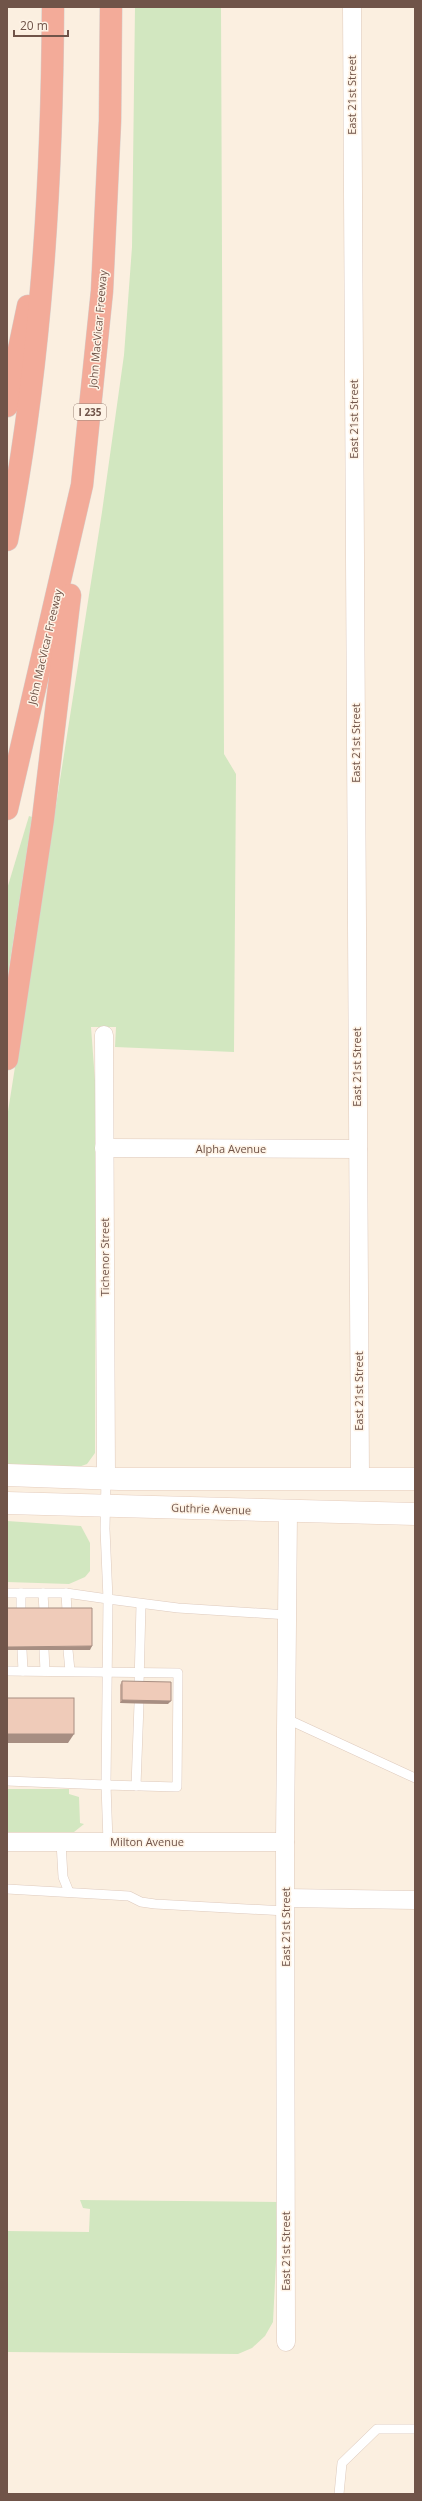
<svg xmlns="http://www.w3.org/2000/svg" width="422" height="2501" font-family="'Open Sans',sans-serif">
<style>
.green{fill:#d2e7c0}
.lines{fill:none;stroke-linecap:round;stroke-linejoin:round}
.lane-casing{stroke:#decabd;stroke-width:10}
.street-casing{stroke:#decabd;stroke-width:19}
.secondary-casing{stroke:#e5cdbd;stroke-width:23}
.highway-casing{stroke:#d7cfcc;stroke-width:23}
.lane{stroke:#fff;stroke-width:9}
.street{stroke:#fff;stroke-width:18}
.secondary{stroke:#fff;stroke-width:22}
.highway{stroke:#f3ab99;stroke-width:22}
.wall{fill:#ceaf9f}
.shaded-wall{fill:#a78e82}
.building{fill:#efcbb9;stroke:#a78e82}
.labels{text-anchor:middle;stroke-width:3;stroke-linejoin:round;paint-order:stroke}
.shield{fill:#fef3e6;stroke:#9b8478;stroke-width:1}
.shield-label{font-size:10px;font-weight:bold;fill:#705449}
.street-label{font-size:11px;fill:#705449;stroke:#fef3e6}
</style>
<rect width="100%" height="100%" fill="#fbefe0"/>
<g class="green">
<polygon points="135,7 221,7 224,754 236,774 234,1052 115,1047 116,1027 91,1027 96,1094 95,1453 87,1464 73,1469 7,1466 7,1118 102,512 124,355 132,247"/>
<polygon points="29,816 32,817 7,982 7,889"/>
<polygon points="7,1521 81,1526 90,1543 90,1571 85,1577 69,1584 7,1582"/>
<polygon points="7,1789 69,1789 69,1794 79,1797 80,1823 84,1824 74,1832 7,1832"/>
<polygon points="80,2200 279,2202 273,2322 265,2336 252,2348 238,2354 7,2352 7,2231 89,2232 90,2209 83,2208"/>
</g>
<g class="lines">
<defs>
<g id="lane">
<polyline points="106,1478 105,1529 108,1599 178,1608 288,1615"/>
<polyline points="7,1593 66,1593 108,1599 106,1785 7,1781"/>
<polyline points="21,1593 21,1611"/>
<polyline points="43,1593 44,1611"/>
<polyline points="66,1593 67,1611"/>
<polyline points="22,1650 23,1671"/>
<polyline points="44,1650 45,1671"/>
<polyline points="68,1650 70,1671"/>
<polyline points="7,1671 178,1673 177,1787 106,1785 108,1842"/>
<polyline points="139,1685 141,1604"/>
<polyline points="287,1719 415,1778"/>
<polyline points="136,1786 139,1704"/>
<polyline points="61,1842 63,1877 69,1892"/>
<polyline points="7,1889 129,1896 141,1902 155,1904 286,1911"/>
<polyline points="339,2494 342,2463 377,2429 415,2429"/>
</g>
<g id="street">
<polyline points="352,7 360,1478"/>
<polyline points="104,1035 106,1478"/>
<polyline points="104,1148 358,1149"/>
<polyline points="8,1842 285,1842"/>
<polyline points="286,1898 415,1900"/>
<polyline points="286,2342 285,1842 288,1512"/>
</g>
<g id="secondary">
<polyline points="7,1475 119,1479 415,1479"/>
<polyline points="7,1503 415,1514"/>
</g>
<g id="highway">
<polyline points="7,406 28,306"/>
<path d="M7,540C41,364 52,186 53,7"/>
<polyline points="7,809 82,485 102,291 110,121 111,7"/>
<polyline points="7,1059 43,819 70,595"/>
</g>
</defs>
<use href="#lane" class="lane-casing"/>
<use href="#street" class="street-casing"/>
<use href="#secondary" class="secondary-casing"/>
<use href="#highway" class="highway-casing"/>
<use href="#lane" class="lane"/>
<use href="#street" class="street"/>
<use href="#secondary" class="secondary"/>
<use href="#highway" class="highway"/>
</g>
<polygon class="wall" points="122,1681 168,1704 120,1703 120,1685"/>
<g class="shaded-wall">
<polygon points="92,1646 90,1650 7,1650 7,1647"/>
<polygon points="122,1700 171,1701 168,1704 120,1703"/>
<polygon points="7,1734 74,1734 68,1743 7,1743"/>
</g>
<g class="building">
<polygon points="7,1608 92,1608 92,1646 7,1647"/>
<polygon points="122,1681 171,1682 171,1701 122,1700"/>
<rect x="7" y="1698" width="67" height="36"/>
</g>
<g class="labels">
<rect class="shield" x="74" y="404" width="32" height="16" rx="3"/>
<g class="shield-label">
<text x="90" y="416">I 235</text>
</g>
<g class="street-label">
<text transform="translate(352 95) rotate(-90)" y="4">East 21st Street</text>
<text transform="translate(98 329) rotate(-85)" y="4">John MacVicar Freeway</text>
<text transform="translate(354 419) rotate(-90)" y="4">East 21st Street</text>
<text transform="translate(45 647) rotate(-77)" y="4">John MacVicar Freeway</text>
<text transform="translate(356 743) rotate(-90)" y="4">East 21st Street</text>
<text transform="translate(357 1067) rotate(-90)" y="4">East 21st Street</text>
<text x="231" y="1153">Alpha Avenue</text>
<text transform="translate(105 1257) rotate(-90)" y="4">Tichenor Street</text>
<text transform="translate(359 1391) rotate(-90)" y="4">East 21st Street</text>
<text transform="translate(211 1509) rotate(2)" y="4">Guthrie Avenue</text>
<text x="147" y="1846">Milton Avenue</text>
<text transform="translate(286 1927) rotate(-90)" y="4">East 21st Street</text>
<text transform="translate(286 2251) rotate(-90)" y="4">East 21st Street</text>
</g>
</g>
<rect width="422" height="2501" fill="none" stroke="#705449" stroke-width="16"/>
<path d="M14 30v6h54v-6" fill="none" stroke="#705449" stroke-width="2"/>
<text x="20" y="30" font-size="12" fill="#705449" stroke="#fef3e6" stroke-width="3" paint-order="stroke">20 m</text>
</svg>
